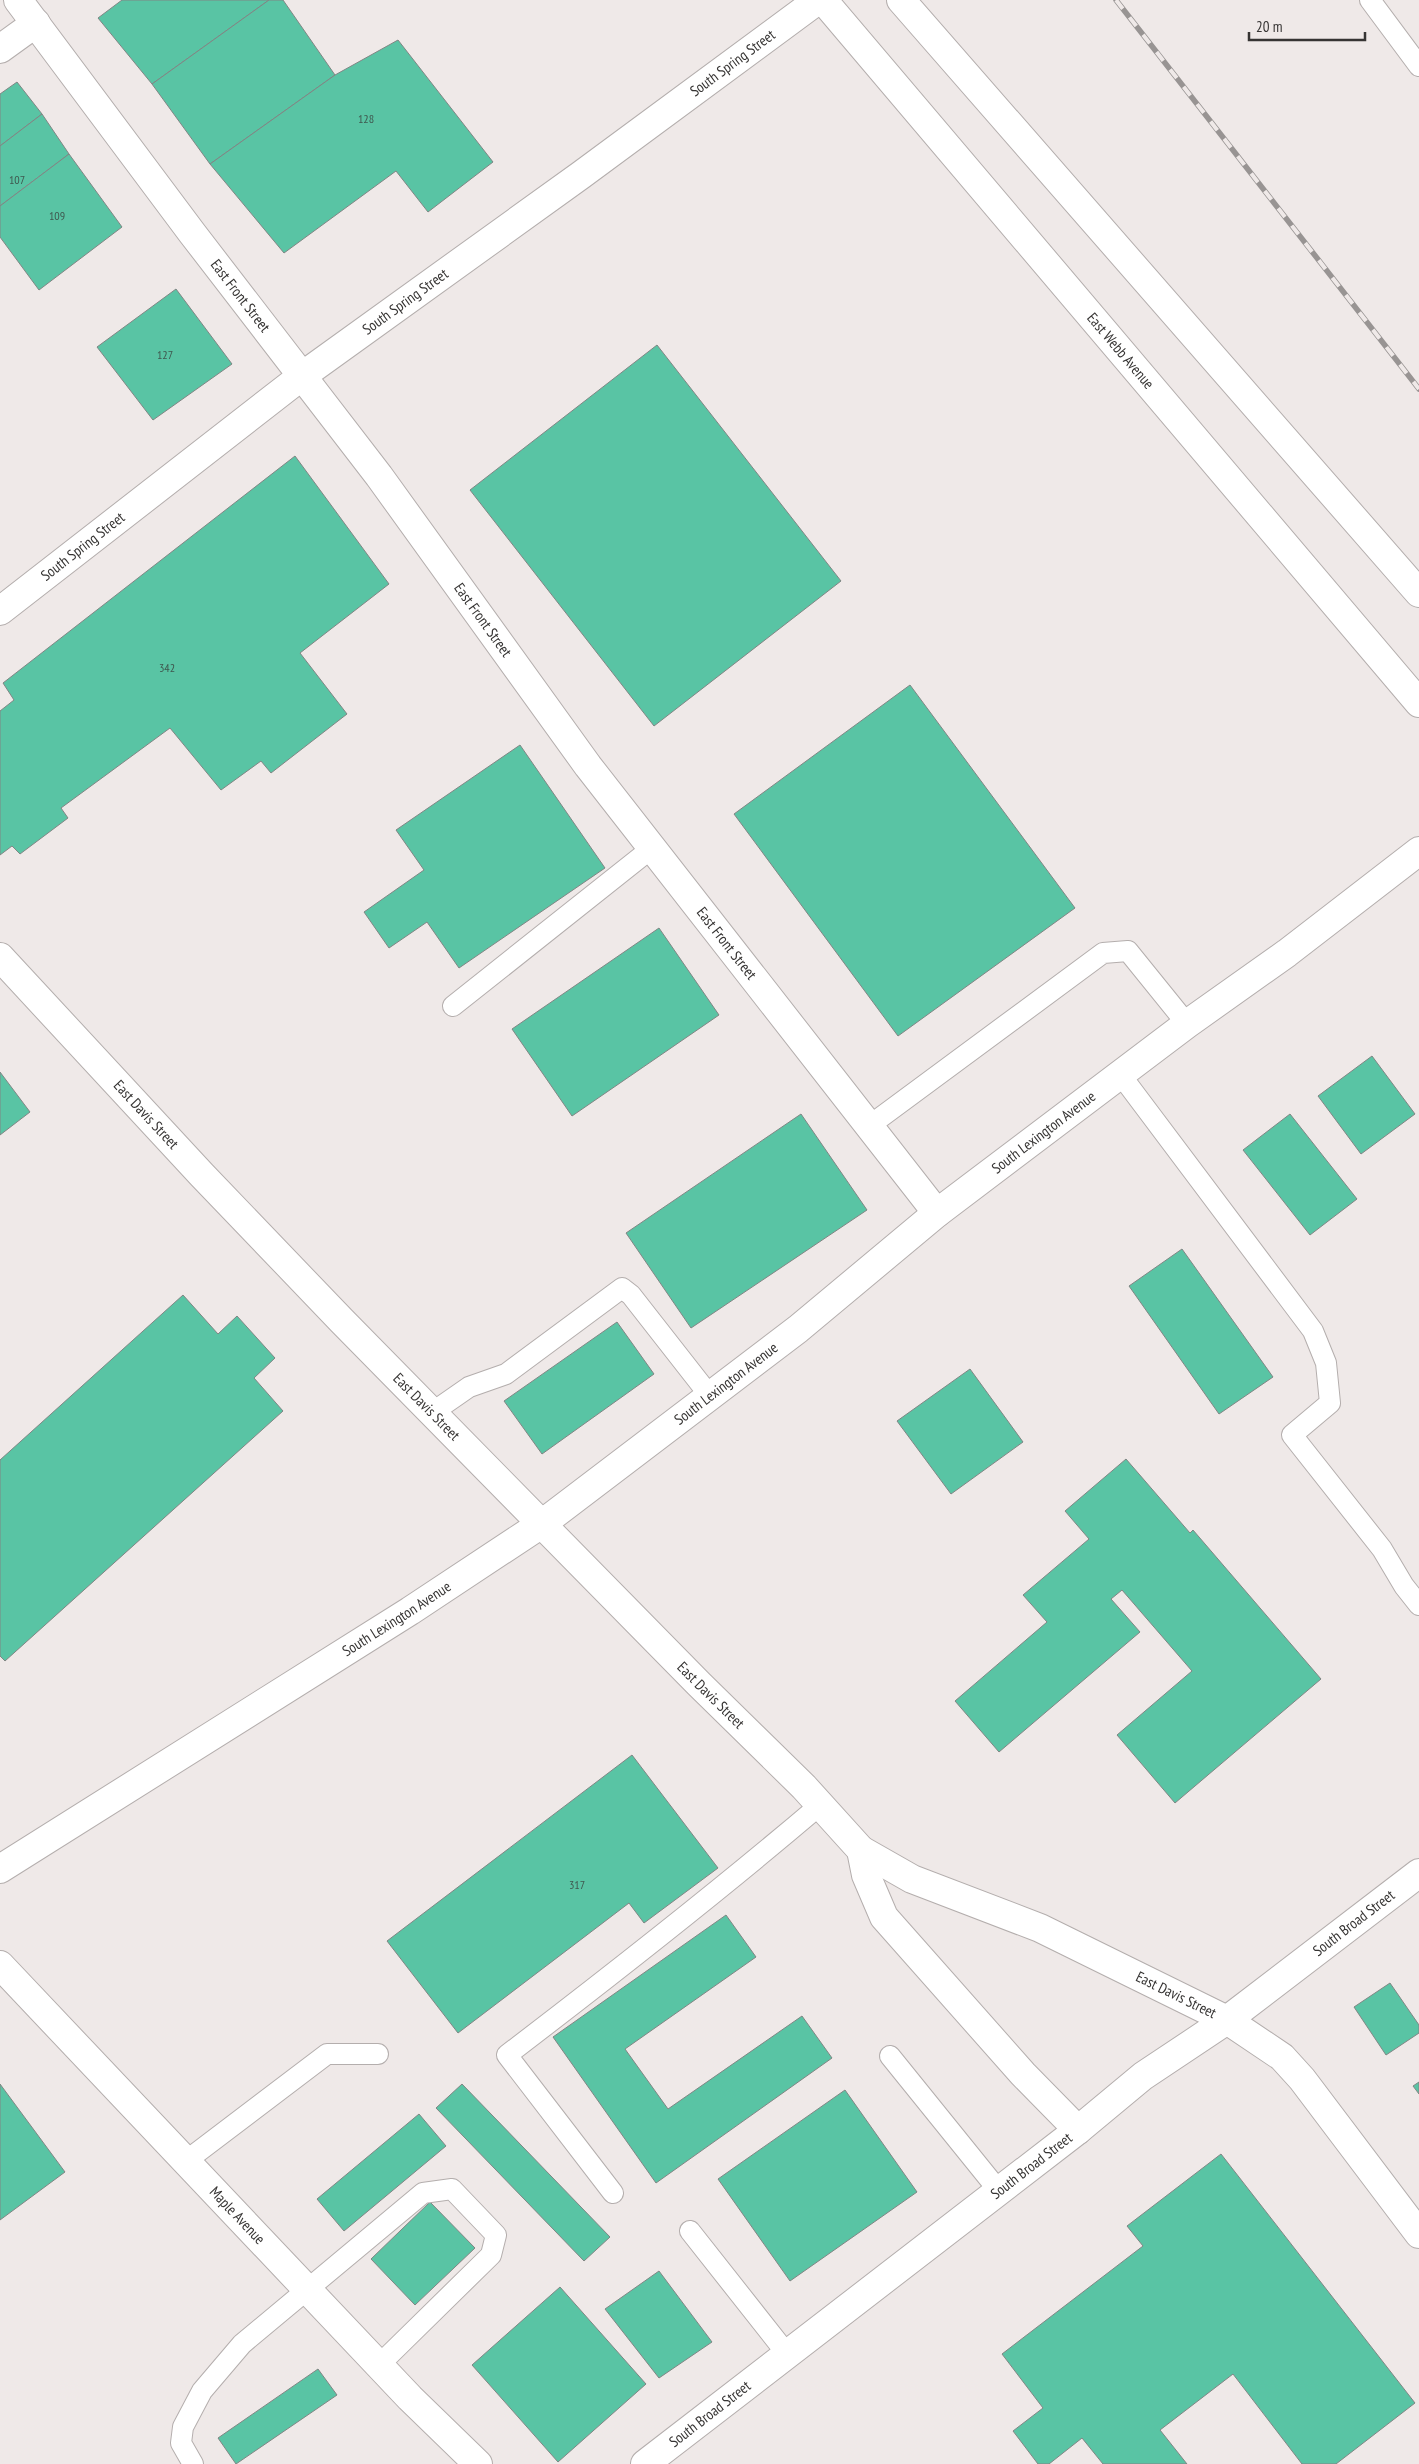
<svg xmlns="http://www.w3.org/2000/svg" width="1419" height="2464" font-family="'PT Sans Narrow',sans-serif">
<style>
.building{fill:#59c4a4;stroke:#808684}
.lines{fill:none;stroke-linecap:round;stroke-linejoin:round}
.service-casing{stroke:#b4aead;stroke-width:22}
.minor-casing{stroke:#b4aead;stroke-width:30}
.tertiary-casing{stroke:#b4aead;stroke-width:30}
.secondary-casing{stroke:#b4aead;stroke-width:30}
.trunk-casing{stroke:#b4aead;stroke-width:30}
.service{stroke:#fff;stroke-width:20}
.minor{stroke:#fff;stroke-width:28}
.tertiary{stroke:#fff;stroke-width:28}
.secondary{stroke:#fff;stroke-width:28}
.trunk{stroke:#fff;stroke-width:28}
.rail-casing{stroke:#989493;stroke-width:5.5}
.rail{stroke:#efe9e8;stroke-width:4;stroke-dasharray:11;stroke-linecap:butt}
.labels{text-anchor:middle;stroke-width:4;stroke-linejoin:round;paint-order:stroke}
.number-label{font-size:12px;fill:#3f584f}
.street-label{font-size:15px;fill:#363433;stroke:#efe9e8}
</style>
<rect width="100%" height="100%" fill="#efe9e8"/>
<g class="building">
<polygon points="122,0 269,0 152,84 98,18"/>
<polygon points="269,0 283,0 335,75 210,164 152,84"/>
<polygon points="398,40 493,162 428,212 396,171 284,253 210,164 335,75"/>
<polygon points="17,82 42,114 0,146 0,94"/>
<polygon points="42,114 69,154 0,206 0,146"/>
<polygon points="69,154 122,227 39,290 0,237 0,206"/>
<polygon points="176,289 232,364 153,420 97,347"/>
<polygon points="657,345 841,581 654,726 470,490"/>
<polygon points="295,456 389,584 300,653 347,714 271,773 261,761 221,790 170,728 61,808 68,818 20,854 12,846 0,855 0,711 14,700 3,683"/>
<polygon points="910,685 1075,908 898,1036 734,814"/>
<polygon points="520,745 605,868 459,968 427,922 389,948 364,912 424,870 396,830"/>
<polygon points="659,928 719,1015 572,1116 512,1029"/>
<polygon points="1372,1056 1415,1114 1361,1154 1318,1096"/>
<polygon points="0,1072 30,1112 0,1135"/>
<polygon points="801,1114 867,1210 691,1328 626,1233"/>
<polygon points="1290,1114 1357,1199 1310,1235 1243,1150"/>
<polygon points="1182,1249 1273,1377 1219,1414 1129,1286"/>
<polygon points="183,1295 218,1334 237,1316 275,1358 254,1378 283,1411 5,1661 0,1656 0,1460"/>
<polygon points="617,1322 654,1374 542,1454 504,1401"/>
<polygon points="970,1369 1023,1442 951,1494 897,1421"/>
<polygon points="1126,1459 1190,1533 1193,1530 1321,1679 1175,1803 1117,1735 1192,1671 1122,1590 1111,1599 1140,1632 999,1752 955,1701 1047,1622 1023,1595 1089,1539 1065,1511"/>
<polygon points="632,1755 718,1868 644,1923 629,1903 458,2033 387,1941"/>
<polygon points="726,1915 756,1957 625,2049 668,2109 802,2016 832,2058 656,2183 553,2037"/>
<polygon points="1390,1983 1419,2025 1419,2033 1386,2055 1354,2007"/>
<polygon points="1419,2082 1419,2094 1413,2086"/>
<polygon points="0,2084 65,2172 0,2220"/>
<polygon points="462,2084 610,2237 584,2261 436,2108"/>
<polygon points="845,2090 917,2192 790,2281 718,2179"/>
<polygon points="419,2114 446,2146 344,2231 317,2199"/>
<polygon points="1221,2154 1415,2403 1336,2464 1302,2464 1233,2374 1160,2430 1187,2464 1103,2464 1082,2438 1049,2464 1038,2464 1013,2431 1043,2408 1002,2354 1143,2246 1127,2226"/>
<polygon points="430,2202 475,2248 415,2305 371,2259"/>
<polygon points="659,2271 712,2342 659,2378 605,2309"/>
<polygon points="560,2287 646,2384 558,2462 472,2365"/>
<polygon points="318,2369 337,2395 236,2464 218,2438"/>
</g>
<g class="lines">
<defs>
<g id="service">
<polyline points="1370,0 1419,66"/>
<polyline points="453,1006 652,848"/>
<polyline points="1120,1074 1313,1331 1326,1363 1330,1403 1292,1435 1382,1549 1404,1586 1419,1605"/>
<polyline points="869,1126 1103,953 1128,951 1187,1024"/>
<polyline points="433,1412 469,1387 506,1374 622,1288 631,1295 710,1396"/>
<polyline points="890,2056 999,2191"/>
<polyline points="186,2161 327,2054 378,2054"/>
<path d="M613,2193L507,2055C613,1974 718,1892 820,1805"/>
<polyline points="690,2231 787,2354"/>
<polyline points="193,2464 181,2443 183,2427 202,2391 242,2344 423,2193 452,2189 496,2235 491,2255 379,2365"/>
</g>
<g id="minor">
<polyline points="0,49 36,23"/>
<polyline points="861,1850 866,1875 884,1917 1023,2074 1078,2130"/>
</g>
<g id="tertiary">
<path id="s1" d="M18,0L192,233L379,476L588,766L937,1213"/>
<path id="s2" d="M0,611L302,376L581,175L818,0"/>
<path id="s3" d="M0,957L202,1175L342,1321L699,1684L804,1787L861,1850L912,1879L1040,1928L1227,2020L1282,2057L1302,2079L1419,2234"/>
<path id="s4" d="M0,1869L410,1611L543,1523L798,1329L937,1213L1187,1024L1287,953L1419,851"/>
<path id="s5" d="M645,2464L1078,2130L1143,2076L1227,2020L1419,1873"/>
</g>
<g id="secondary">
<path id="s6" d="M0,1965L410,2398L478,2464"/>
</g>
<g id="trunk">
<path id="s7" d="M823,0L1419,703"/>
<polyline points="901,0 1419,593"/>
</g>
</defs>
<use href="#service" class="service-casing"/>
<use href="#minor" class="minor-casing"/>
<use href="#tertiary" class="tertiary-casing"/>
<use href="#secondary" class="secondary-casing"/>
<use href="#trunk" class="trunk-casing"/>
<use href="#service" class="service"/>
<use href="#minor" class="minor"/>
<use href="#tertiary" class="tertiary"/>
<use href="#secondary" class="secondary"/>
<use href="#trunk" class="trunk"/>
<defs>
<polyline id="rail" points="1116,0 1419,389"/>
</defs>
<use href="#rail" class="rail-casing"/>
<use href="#rail" class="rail"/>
</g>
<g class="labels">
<g class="number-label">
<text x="366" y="123">128</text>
<text x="17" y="184">107</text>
<text x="57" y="220">109</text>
<text x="165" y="359">127</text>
<text x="167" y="672">342</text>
<text x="577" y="1889">317</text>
</g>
<g class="street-label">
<text dy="5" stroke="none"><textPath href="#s2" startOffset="915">South Spring Street</textPath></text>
<text dy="5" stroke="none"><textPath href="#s1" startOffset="370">East Front Street</textPath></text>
<text dy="5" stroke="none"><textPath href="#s2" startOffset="510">South Spring Street</textPath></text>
<text dy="5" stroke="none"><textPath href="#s7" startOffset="460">East Webb Avenue</textPath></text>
<text dy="5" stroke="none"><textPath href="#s2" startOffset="105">South Spring Street</textPath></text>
<text dy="5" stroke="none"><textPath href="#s1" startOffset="775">East Front Street</textPath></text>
<text dy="5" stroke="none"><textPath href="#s1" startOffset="1180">East Front Street</textPath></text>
<text dy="5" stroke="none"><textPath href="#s3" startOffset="215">East Davis Street</textPath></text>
<text dy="5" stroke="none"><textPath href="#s4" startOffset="1279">South Lexington Avenue</textPath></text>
<text dy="5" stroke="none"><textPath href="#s4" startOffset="874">South Lexington Avenue</textPath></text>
<text dy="5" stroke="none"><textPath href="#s3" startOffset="620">East Davis Street</textPath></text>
<text dy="5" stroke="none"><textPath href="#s4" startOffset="469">South Lexington Avenue</textPath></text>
<text dy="5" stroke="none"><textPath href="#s3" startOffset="1025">East Davis Street</textPath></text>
<text dy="5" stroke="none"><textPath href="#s5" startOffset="892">South Broad Street</textPath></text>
<text dy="5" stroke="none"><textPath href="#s3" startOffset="1588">East Davis Street</textPath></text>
<text dy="5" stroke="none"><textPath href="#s5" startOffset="488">South Broad Street</textPath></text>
<text dy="5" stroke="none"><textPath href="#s6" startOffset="345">Maple Avenue</textPath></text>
<text dy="5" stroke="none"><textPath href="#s5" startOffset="82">South Broad Street</textPath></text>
</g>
</g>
<path d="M1249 32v8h116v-8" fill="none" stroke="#363433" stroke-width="2.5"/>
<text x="1256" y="32" font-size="15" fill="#363433" stroke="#efe9e8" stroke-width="4" paint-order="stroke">20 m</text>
</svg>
